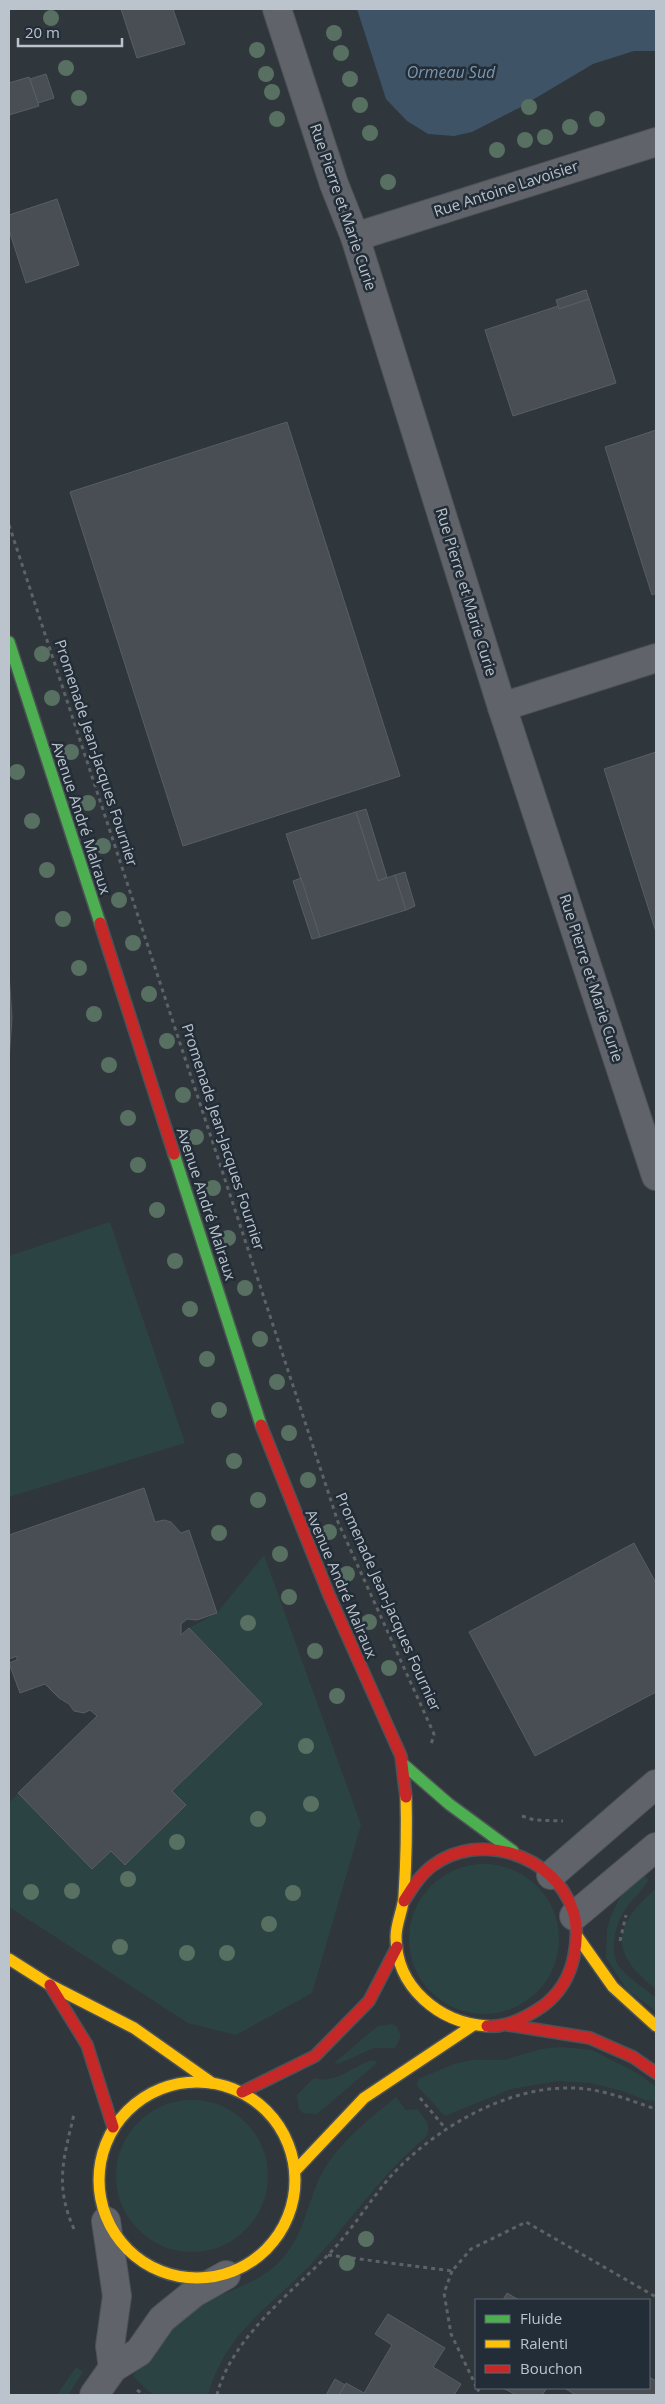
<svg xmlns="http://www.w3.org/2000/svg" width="665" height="2404" font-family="'Open Sans',sans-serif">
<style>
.green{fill:#2c4343}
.water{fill:#3e5366}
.building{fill:#484e54;stroke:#585e64}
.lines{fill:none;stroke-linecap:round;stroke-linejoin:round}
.street-casing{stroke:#4d5257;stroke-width:30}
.fast-casing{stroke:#4d5257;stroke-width:14}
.slow-casing{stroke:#4d5257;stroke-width:14}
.jam-casing{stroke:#4d5257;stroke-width:14}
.path{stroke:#5d6367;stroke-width:3;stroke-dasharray:4 4;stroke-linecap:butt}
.street{stroke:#60646a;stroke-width:28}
.fast{stroke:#4caf50;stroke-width:11}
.slow{stroke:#ffc107;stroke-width:11}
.jam{stroke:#c62828;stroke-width:11}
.tree{fill:#587061}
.labels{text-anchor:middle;stroke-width:5;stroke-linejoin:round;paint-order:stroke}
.street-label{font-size:15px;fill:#bbc3cc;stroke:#222d38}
.water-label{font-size:16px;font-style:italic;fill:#7d96ac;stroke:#222d38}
</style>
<rect width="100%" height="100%" fill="#2f363c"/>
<g class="green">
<polygon points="110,1222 185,1443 9,1497 9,1256"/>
<polygon points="264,1555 361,1825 312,1993 236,2035 188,2023 9,1907 9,1803 18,1793 111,1851 125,1865 186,1805 172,1791 262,1704 189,1628 217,1613"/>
<circle cx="484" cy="1939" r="75"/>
<path d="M645,1875L648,1880C643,1891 633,1898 626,1908C615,1925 607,1954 622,1970C632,1980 645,1989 656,1998V2011L627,1990L606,1958L607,1929L611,1916L619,1899L630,1886Z"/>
<path d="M656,1889V1989C609,1954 612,1925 656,1889Z"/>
<polygon points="392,2024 397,2027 401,2037 395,2048 374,2048 338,2064 334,2063 378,2026"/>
<polygon points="561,2047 592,2050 639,2074 656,2087 656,2101 645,2100 622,2091 590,2083 558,2081 511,2089 445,2116 418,2087 417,2082 420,2078 454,2064 472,2060 504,2060 541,2049"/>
<path d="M374,2060L377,2063L317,2114L303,2113L299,2109L297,2095L314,2078C337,2085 352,2065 374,2060Z"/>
<path d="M396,2097L406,2110L417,2109C425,2119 433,2126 425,2138C379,2176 350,2223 310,2265C267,2310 226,2332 208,2395H157L149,2392L133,2376C153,2351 172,2318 200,2304C228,2290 258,2284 280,2261C303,2237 306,2208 319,2179C336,2144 367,2121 396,2097Z"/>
<circle cx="192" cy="2176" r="76"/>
<polygon points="76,2367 83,2372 68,2395 57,2395"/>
</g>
<polygon class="water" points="357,9 656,9 656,51 634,51 593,64 519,108 472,132 454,136 428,134 407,121 386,99"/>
<g class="building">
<polygon points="121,9 173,9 185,44 137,58"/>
<polygon points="46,74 54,98 38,103 30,79"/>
<polygon points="29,77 39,106 9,115 9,83"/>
<polygon points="57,199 79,265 26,283 9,230 9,215"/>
<polygon points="586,290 589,299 559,309 556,300"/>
<polygon points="589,299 616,383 513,416 485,330 558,306 559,309"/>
<polygon points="287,422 400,776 183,846 70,492"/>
<polygon points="656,430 656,593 652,595 605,447"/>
<polygon points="656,752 656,932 604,769"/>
<polygon points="366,809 387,877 378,881 356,812"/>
<polygon points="356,812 378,881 395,875 406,910 320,937 286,834"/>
<polygon points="405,872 415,906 406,910 395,875"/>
<polygon points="301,878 320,937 312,939 293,881"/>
<polygon points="9,973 12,1018 9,1060"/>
<polygon points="144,1488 155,1522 164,1520 171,1522 181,1533 189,1530 217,1613 197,1620 187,1619 181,1624 181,1635 189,1628 262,1704 172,1791 186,1805 125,1865 111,1851 92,1869 18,1793 97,1716 90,1710 84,1713 74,1711 69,1704 59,1698 45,1684 20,1693 9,1663 17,1660 17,1656 9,1659 9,1535"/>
<polygon points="634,1543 656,1583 656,1692 535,1756 469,1632"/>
<polygon points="507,2293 519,2300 503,2300"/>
<polygon points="388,2314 445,2348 433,2367 461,2384 454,2395 339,2395 346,2383 364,2393 392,2345 375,2334"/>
<polygon points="649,2377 656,2381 656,2395 576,2395 564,2388 649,2388"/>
<polygon points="335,2379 345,2385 339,2395 326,2395"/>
<polygon points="503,2388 547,2388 542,2395 516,2395"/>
</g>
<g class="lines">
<defs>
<g id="street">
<polyline points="277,9 334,184 355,237 502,707 656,1176"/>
<polyline points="355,237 656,142"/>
<polyline points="502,707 656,658"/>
<polyline points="551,1875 656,1784"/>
<polyline points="574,1916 656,1847"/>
<polyline points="106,2221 117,2296 110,2346 113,2368"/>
<polyline points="94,2395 113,2368 139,2352 162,2319 194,2293 226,2275"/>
</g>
<g id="fast">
<polyline points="9,642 100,923"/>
<polyline points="174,1154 261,1425"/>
<polyline points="403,1764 449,1804 513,1851"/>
</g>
<g id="slow">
<path d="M406,1797C407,1830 406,1864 404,1896C403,1910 396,1923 396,1937C396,1987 439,2023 487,2026"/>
<polyline points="577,1936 613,1987 656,2026"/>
<polyline points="9,1959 50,1985 134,2028 212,2083"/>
<circle cx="197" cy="2180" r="98"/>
<polyline points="295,2171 364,2098 472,2026"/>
</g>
<g id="jam">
<polyline points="100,923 174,1154"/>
<polyline points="261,1425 329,1595 401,1756 406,1797"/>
<path d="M404,1901C412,1888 420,1875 432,1866C479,1830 555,1855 573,1911C578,1926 577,1941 574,1956C570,1976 559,1994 543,2006C527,2017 507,2028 487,2026"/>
<polyline points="50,1985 87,2045 113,2127"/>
<polyline points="508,2025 590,2038 633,2057 656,2073"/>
<polyline points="242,2092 315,2056 369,2001 397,1947"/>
</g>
</defs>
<use href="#street" class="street-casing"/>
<use href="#fast" class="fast-casing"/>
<use href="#slow" class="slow-casing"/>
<use href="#jam" class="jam-casing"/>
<g class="path">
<polyline points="9,525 338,1522 434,1734 431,1745"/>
<polyline points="522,1816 534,1820 563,1821"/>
<polyline points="620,1941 626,1915"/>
<polyline points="420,2098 445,2128"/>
<path d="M74,2229C54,2184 64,2158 74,2114"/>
<polyline points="328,2255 452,2271 471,2249 526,2222 656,2297"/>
<polyline points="452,2271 444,2293 451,2334 476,2386"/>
<polyline points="477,2388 481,2395"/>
<polyline points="137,2390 144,2395"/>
<path d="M217,2395C230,2341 288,2295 326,2257C350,2233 368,2203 390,2177C438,2124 524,2075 598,2091C618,2095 637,2103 656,2109"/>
</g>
<use href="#street" class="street"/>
<use href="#fast" class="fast"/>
<use href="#slow" class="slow"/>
<use href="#jam" class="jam"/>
</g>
<g class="tree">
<circle cx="51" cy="18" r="8"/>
<circle cx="334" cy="33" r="8"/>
<circle cx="257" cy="50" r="8"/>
<circle cx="341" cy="53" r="8"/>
<circle cx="66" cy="68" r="8"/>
<circle cx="266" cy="74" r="8"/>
<circle cx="350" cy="79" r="8"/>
<circle cx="272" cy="92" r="8"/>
<circle cx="79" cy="98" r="8"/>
<circle cx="360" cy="105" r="8"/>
<circle cx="529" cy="107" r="8"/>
<circle cx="277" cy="119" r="8"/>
<circle cx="597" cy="119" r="8"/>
<circle cx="570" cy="127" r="8"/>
<circle cx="370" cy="133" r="8"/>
<circle cx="545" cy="137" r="8"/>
<circle cx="525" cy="140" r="8"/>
<circle cx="497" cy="150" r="8"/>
<circle cx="388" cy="182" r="8"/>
<circle cx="42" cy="654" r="8"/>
<circle cx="52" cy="698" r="8"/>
<circle cx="71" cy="752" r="8"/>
<circle cx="17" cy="772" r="8"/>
<circle cx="88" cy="803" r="8"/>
<circle cx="32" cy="821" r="8"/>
<circle cx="103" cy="846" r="8"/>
<circle cx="47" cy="870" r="8"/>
<circle cx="119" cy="900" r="8"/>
<circle cx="63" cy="919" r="8"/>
<circle cx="133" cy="943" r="8"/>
<circle cx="79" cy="968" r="8"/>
<circle cx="149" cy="994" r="8"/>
<circle cx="94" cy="1014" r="8"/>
<circle cx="167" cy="1041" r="8"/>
<circle cx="109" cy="1065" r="8"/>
<circle cx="183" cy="1095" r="8"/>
<circle cx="128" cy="1118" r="8"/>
<circle cx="196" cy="1137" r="8"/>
<circle cx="138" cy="1165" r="8"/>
<circle cx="213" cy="1188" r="8"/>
<circle cx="157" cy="1210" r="8"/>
<circle cx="228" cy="1238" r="8"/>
<circle cx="175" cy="1261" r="8"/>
<circle cx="245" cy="1288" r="8"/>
<circle cx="190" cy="1309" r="8"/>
<circle cx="260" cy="1339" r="8"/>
<circle cx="207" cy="1359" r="8"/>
<circle cx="277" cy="1382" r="8"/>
<circle cx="219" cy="1410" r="8"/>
<circle cx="289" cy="1433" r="8"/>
<circle cx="234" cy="1461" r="8"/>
<circle cx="308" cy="1480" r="8"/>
<circle cx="258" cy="1500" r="8"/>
<circle cx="329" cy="1532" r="8"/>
<circle cx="219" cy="1533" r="8"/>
<circle cx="280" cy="1554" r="8"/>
<circle cx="347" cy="1574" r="8"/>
<circle cx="289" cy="1597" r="8"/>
<circle cx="369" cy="1622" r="8"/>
<circle cx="248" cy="1623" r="8"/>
<circle cx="315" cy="1651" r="8"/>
<circle cx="389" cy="1668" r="8"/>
<circle cx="337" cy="1696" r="8"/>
<circle cx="306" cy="1746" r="8"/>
<circle cx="311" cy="1804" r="8"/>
<circle cx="258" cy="1819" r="8"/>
<circle cx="177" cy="1842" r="8"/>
<circle cx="128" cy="1879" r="8"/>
<circle cx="72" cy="1891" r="8"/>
<circle cx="31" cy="1892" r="8"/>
<circle cx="293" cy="1893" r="8"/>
<circle cx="269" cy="1924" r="8"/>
<circle cx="120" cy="1947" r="8"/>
<circle cx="187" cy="1953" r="8"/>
<circle cx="227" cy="1953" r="8"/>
<circle cx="366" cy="2239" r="8"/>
<circle cx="347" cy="2263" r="8"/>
</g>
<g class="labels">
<g class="street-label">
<text transform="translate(506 189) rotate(-18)" y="5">Rue Antoine Lavoisier</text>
<text transform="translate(343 207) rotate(71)" y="5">Rue Pierre et Marie Curie</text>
<text transform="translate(466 592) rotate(73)" y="5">Rue Pierre et Marie Curie</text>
<text transform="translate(96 753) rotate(72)" y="5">Promenade Jean-Jacques Fournier</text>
<text transform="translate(81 818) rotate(72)" y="5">Avenue André Malraux</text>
<text transform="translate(591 978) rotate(72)" y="5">Rue Pierre et Marie Curie</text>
<text transform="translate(223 1137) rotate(72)" y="5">Promenade Jean-Jacques Fournier</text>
<text transform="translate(206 1204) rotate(72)" y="5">Avenue André Malraux</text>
<text transform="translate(341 1584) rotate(67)" y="5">Avenue André Malraux</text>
<text transform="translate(388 1602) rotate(66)" y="5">Promenade Jean-Jacques Fournier</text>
</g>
<g class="water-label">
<text x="451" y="78">Ormeau Sud</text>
</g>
</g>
<rect width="665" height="2404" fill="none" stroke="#bbc3cc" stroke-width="20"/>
<rect x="475" y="2299" width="175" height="90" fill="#222d38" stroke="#5f6973"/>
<rect x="485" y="2315" width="25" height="8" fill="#4caf50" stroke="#5f6973"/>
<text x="520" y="2324" font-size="15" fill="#bbc3cc">Fluide</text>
<rect x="485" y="2340" width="25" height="8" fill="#ffc107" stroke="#5f6973"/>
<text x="520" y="2349" font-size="15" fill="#bbc3cc">Ralenti</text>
<rect x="485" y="2365" width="25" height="8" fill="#c62828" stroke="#5f6973"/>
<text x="520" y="2374" font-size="15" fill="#bbc3cc">Bouchon</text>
<path d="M18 38v8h104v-8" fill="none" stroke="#bbc3cc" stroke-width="2.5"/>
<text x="25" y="38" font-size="15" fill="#bbc3cc" stroke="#222d38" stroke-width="4" paint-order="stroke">20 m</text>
</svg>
